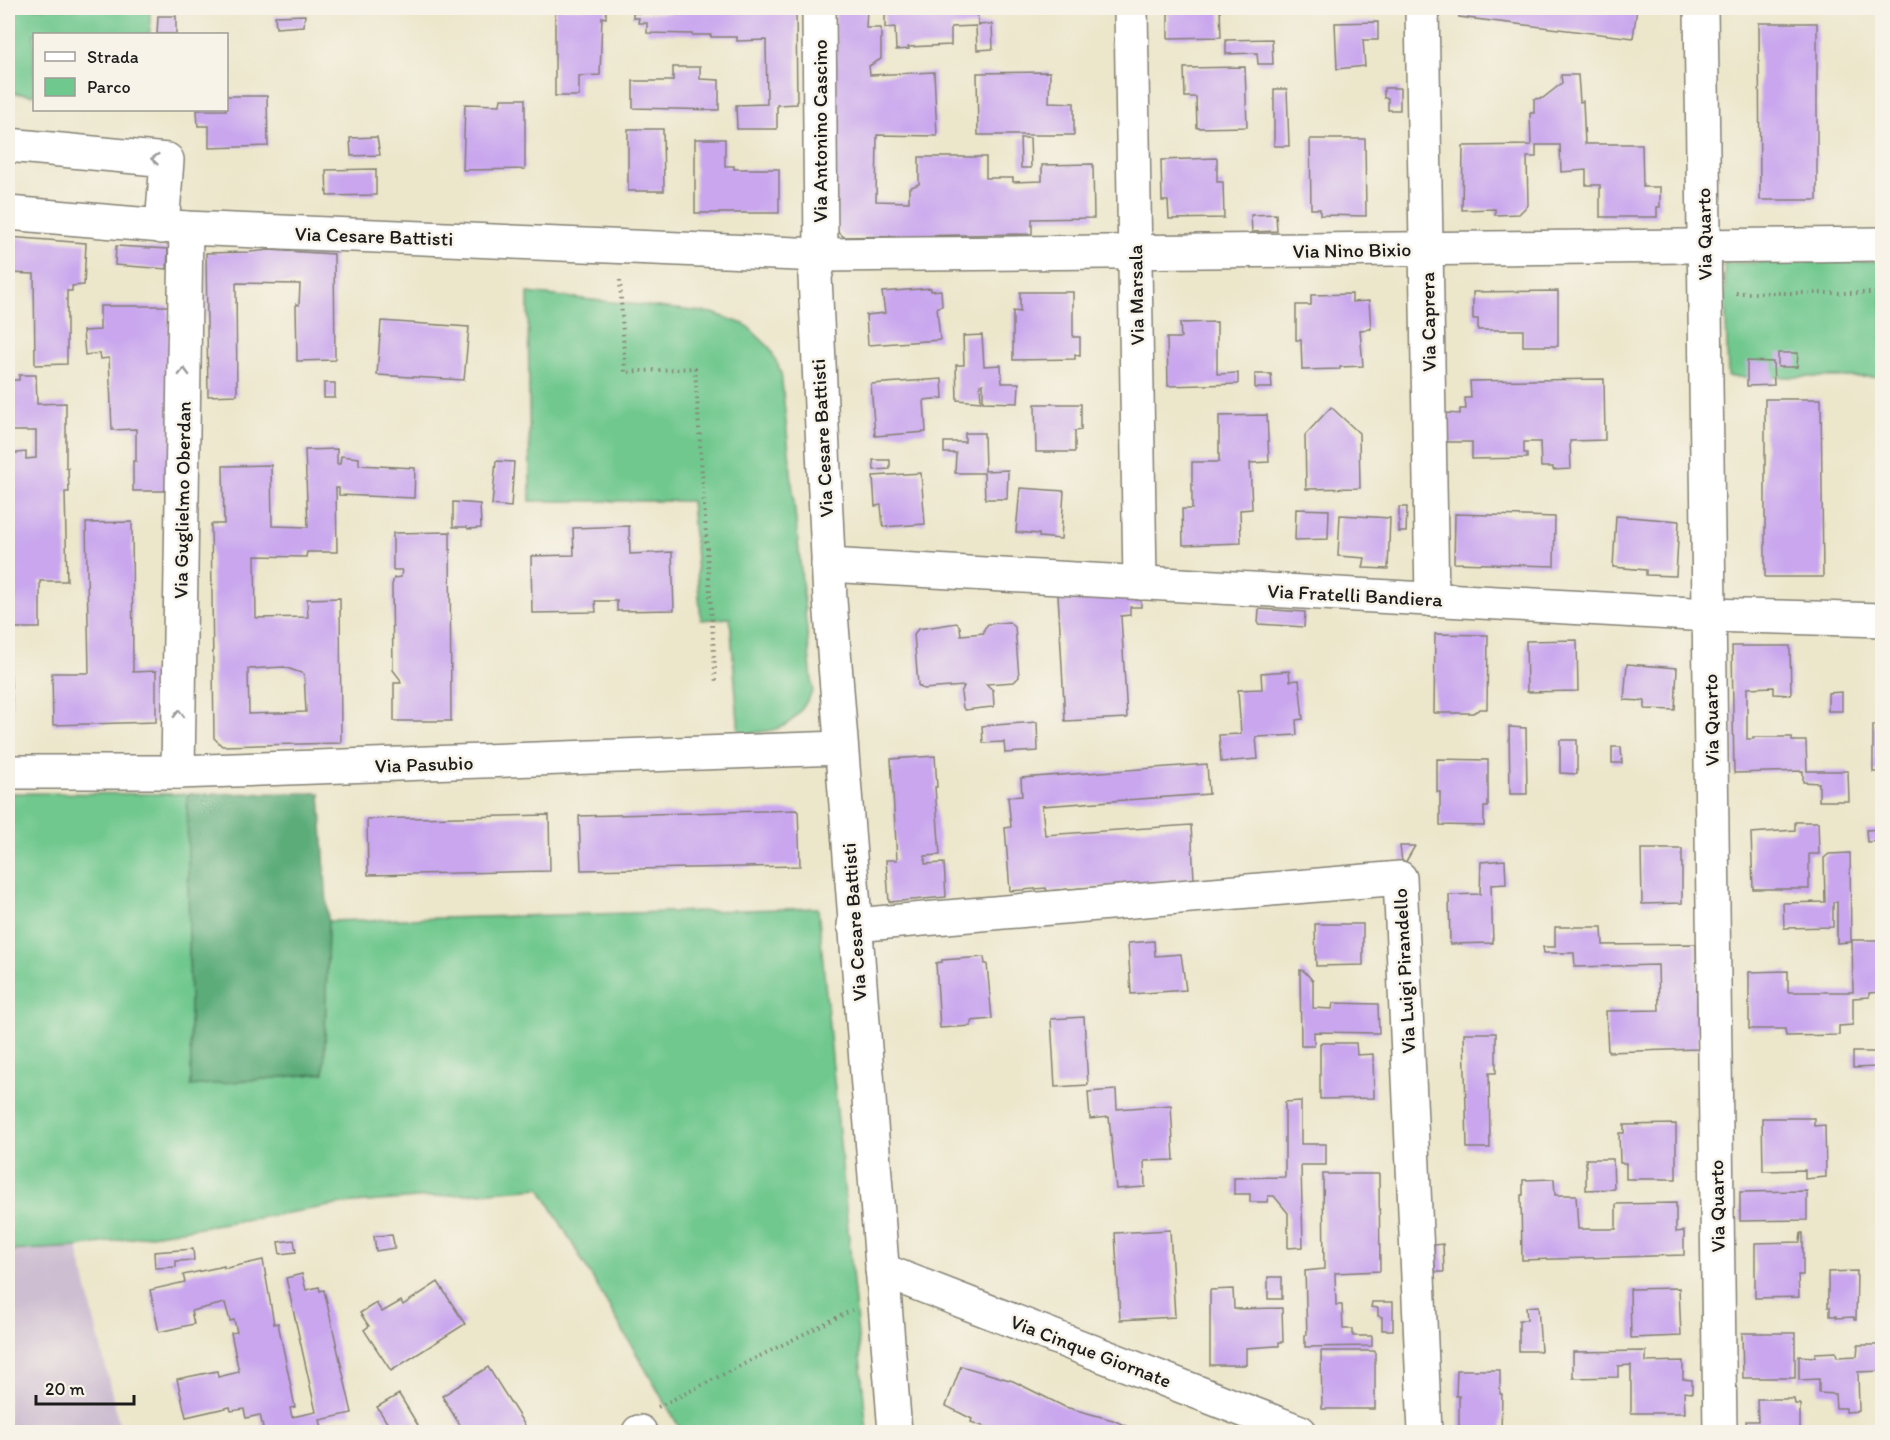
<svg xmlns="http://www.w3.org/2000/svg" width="1890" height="1440" font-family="Itim,sans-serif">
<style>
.industrial{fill:#cebed1}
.green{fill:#6fc88e;stroke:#467255;stroke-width:1.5}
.forest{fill:#5bac79;stroke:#3c644a;stroke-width:1.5}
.building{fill:#c9a6ee;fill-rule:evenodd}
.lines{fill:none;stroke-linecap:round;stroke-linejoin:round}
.minor-casing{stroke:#848174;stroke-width:36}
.path{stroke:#848174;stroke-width:4;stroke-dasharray:1.5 4.5;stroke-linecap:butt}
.minor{stroke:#fff;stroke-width:33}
.oneway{stroke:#999}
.labels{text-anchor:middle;stroke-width:5;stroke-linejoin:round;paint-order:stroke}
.street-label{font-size:20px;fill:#1c1c1c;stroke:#f7f3e8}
</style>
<rect width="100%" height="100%" fill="#f7f3e8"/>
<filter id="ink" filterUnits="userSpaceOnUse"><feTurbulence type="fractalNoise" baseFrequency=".0167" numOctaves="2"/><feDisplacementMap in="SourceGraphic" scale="12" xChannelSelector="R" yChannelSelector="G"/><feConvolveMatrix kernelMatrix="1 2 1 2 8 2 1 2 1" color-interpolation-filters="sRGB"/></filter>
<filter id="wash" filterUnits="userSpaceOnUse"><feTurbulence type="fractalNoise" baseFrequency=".008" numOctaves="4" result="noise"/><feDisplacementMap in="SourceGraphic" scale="24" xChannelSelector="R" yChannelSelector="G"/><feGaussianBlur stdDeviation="1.35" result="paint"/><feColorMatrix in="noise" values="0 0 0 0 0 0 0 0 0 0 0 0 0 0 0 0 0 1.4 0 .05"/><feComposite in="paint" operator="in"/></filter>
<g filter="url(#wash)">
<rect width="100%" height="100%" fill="#ece6cb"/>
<polygon class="industrial" points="77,1247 121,1432 8,1432 8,1251"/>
<g class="green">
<polygon points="8,8 150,8 150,34 34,34 34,95 8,93"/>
<polygon points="1882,261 1882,377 1728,377 1724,263"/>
<path d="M528,293L713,313L746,325L770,348L781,372L813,691C790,731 783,729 739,735L730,618L701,620L691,501H530Z"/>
<polygon points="8,793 187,794 191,1086 324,1073 328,921 818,908 867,1432 682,1432 540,1188 343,1204 77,1247 8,1251"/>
</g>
<polygon class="forest" points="320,793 328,921 324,1073 191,1086 187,794"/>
<g id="blocks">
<g class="building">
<polygon points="555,8 606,8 606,18 602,17 600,75 579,76 579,96 555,96"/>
<polygon points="670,8 796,8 797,104 777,105 777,129 737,129 736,105 767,104 766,40 737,41 737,37 711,37 711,35 692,35 692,34 647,33 647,23 638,23 639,18 633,18 633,13 670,13"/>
<polygon points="835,8 867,8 866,28 881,28 881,59 869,66 870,75 934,72 937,136 877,135 876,201 909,202 909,188 919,184 919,157 986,157 986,178 1013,178 1013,182 1042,181 1042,165 1093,164 1094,218 1032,219 1032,234 844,237 835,229"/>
<polygon points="929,8 977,8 978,25 992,24 993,49 977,50 976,26 951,27 951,45 908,47 909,49 896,50 895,27 885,28 885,11 929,10"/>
<polygon points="1168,8 1220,8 1221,37 1168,38"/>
<polygon points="1460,8 1637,8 1633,38 1459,17"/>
<polygon points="305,15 304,26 276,28 275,16"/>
<polygon points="158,16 176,16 176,34 157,34"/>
<polygon points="1378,22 1378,40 1363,40 1365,66 1337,69 1335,23"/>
<polygon points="1759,23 1817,23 1817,200 1760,200"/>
<polygon points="1272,39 1273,64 1258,64 1257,53 1226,54 1226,40"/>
<polygon points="673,67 700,67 700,79 719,80 719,110 633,108 633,81 673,81"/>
<polygon points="1245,67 1247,127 1197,128 1196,97 1185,97 1184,68"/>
<polygon points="1050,72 1049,102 1074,103 1074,135 978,135 977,73"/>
<polygon points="1561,75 1578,75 1580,102 1583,101 1585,144 1642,144 1643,187 1660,187 1660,207 1657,207 1657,217 1600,217 1600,185 1586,185 1586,170 1561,172 1560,145 1536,145 1536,157 1527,157 1528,205 1519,214 1495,215 1495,209 1462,210 1463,146 1531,145 1530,113 1534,113 1534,99 1543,98 1562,83"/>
<polygon points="1384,88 1400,88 1400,110 1388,110 1388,98 1384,98"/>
<polygon points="1274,89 1287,89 1289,146 1274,146"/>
<polygon points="226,96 267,96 268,146 209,148 209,126 198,126 197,110 226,110"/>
<polygon points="501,99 525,99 525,169 463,170 465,104 500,105"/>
<polygon points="628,129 663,129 664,191 628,191"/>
<polygon points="377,137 380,155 351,156 350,138"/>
<polygon points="1020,138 1030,138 1031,168 1021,168"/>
<polygon points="695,139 725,139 725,166 734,166 734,169 779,169 779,213 695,213"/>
<polygon points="1310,139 1365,139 1366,216 1320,215 1320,209 1311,209"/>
<polygon points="1217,158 1217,182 1223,182 1224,218 1169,219 1168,201 1162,201 1161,160"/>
<polygon points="376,169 376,195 327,196 326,170"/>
<polygon points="1276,214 1277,231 1252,232 1251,215"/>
<polygon points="8,237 86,243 84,285 72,286 72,291 67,291 67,364 35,365 34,274 8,273"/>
<polygon points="116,246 168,249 167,269 115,265"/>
<polygon points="269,250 334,254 335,360 297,361 296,304 299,305 300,284 236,283 237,395 208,396 206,253 250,252"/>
<polygon points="931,288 931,291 941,290 942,306 937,307 940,340 868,345 866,315 885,313 882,292"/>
<polygon points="1558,291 1558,346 1523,346 1523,330 1478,330 1478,319 1473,319 1473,292"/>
<polygon points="1020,292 1073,292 1073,337 1080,337 1080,356 1075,355 1075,359 1013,360 1013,311 1020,312"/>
<polygon points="1352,294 1352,302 1369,301 1371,329 1360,330 1363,366 1340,367 1340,369 1302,370 1301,340 1296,340 1296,305 1311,305 1311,295"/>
<polygon points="100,306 168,306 175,491 133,491 133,461 136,461 136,429 112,430 109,358 101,359 100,353 85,355 83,331 100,330"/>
<polygon points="381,321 469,327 464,380 377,375"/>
<polygon points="1217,322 1217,374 1238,373 1238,384 1168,386 1167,338 1181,338 1180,323"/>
<polygon points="982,335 984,366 1001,365 1002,383 1019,383 1018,403 983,402 983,384 980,385 981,402 957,400 956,365 964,365 963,336"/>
<polygon points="1778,353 1798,353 1797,367 1778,367"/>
<polygon points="1747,361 1773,362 1774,385 1747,386"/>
<polygon points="1255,374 1271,374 1272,388 1255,388"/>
<polygon points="19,375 36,375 37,404 66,403 66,468 68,468 69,492 65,492 67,581 40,581 40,628 8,628 8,454 26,452 26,459 36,458 36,431 8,431 8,380 19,380"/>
<polygon points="942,379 943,398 924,400 926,432 875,436 871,384"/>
<polygon points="1604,379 1605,440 1570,441 1571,469 1553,470 1553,467 1541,467 1540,442 1524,442 1524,453 1527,453 1527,458 1472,459 1472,442 1445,442 1445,413 1460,414 1460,409 1466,409 1465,398 1471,398 1470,381"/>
<rect x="324" y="383" width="11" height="15"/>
<polygon points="1765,399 1821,399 1823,577 1765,577"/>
<polygon points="1035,404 1081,404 1081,430 1075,431 1075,452 1036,452"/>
<polygon points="1331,407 1359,433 1360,488 1306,489 1305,435"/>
<polygon points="1267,415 1269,462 1250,463 1252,509 1240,510 1241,543 1183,545 1182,509 1192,509 1192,462 1219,462 1219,416"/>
<polygon points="965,433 984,433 985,471 1008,470 1007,499 985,499 984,473 955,473 956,453 944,453 944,442 965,442"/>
<path d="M337,449V464H340L341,456L359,458V465L415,468L414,498L339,495V488H336L337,552H307L306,557L255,556L256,618L308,617L307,599L340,598L341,743L222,746L214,738L211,524H224L223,466L271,465L272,526L308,527L305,450ZM284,667L304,674L306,712L249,714L248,669Z"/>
<polygon points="873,460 890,460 890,469 874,470"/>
<polygon points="496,461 514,462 511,507 492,505"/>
<polygon points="921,473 925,524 883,527 881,505 875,506 873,476"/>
<polygon points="1020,488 1064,491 1061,539 1039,537 1039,534 1016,532"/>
<polygon points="453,502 480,504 481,528 468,529 467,527 453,527"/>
<polygon points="1399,507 1407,507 1406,532 1399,532"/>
<polygon points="1296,509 1329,510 1328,539 1295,540"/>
<polygon points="1455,514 1555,517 1554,566 1454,563"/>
<polygon points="1340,515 1390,518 1388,569 1363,568 1365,558 1338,556"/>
<polygon points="1616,516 1679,521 1676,576 1646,575 1646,570 1613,567"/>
<polygon points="132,522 133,672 156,671 156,722 53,725 52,673 89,673 86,523"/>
<polygon points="629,526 630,554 672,552 674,610 617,611 617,601 595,601 596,612 532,613 531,556 574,555 573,528"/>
<polygon points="450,532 451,721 394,721 394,683 401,683 400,679 393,670 392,585 394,578 401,577 402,570 393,570 393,533"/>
<polygon points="1058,594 1141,599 1141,607 1130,607 1130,615 1121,616 1127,718 1065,721"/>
<polygon points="1259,609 1305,612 1304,627 1258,624"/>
<polygon points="1009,622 1015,627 1019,677 1014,682 986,684 993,690 994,706 992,707 965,710 963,708 961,693 964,686 923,689 918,685 914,634 918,629 957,623 960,627 961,635 984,633 984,629 988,624"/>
<polygon points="1435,634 1488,635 1487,709 1480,709 1473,713 1434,713"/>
<polygon points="1577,640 1578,691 1527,692 1526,641"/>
<polygon points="1732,646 1790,646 1791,695 1774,694 1774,687 1747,688 1747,739 1753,739 1753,737 1792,737 1792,741 1806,741 1807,771 1848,771 1849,801 1819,801 1819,783 1803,782 1803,771 1734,773"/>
<polygon points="8,663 10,663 12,708 8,708"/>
<polygon points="1627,664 1677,668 1675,710 1645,709 1645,701 1624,700"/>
<polygon points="1289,671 1290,681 1299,680 1303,719 1296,720 1297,735 1256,737 1258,759 1221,762 1219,735 1241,734 1238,690 1262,689 1261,673"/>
<polygon points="1842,692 1842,711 1828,711 1828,693"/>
<polygon points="1037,722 1038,751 1005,753 1004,742 983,743 982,726"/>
<rect x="1873" y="725" width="9" height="47"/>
<polygon points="1509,727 1526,728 1527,794 1510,794"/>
<polygon points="1560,740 1577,740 1577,774 1560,773"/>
<polygon points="1612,747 1621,747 1622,763 1612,763"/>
<polygon points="935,756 937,787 935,787 940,855 925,856 925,864 944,863 946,897 889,902 886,860 897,860 891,759"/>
<polygon points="1437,759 1488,760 1488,807 1484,807 1484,826 1440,825 1440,792 1437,792"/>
<polygon points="1207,764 1209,794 1042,806 1045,835 1191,825 1194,879 1047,891 1046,888 1010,891 1005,828 1011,827 1008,797 1022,796 1021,778"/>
<polygon points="798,810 800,866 581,870 579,816"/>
<polygon points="549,815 550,871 368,875 367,819"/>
<polygon points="1795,822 1818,822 1819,854 1809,854 1809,889 1753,889 1751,833 1795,830"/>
<polygon points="1880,829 1881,841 1867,842 1866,830"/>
<polygon points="1400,846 1415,846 1405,863 1402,862"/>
<polygon points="1641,849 1682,849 1682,903 1642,904"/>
<polygon points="1850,853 1851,942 1837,943 1837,902 1833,902 1833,927 1784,928 1783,903 1825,902 1824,858 1829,854"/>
<polygon points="1505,860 1506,884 1491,885 1493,943 1450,944 1449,895 1480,894 1481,862"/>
<rect x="1880" y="891" width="2" height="45"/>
<polygon points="1315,924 1363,924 1363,965 1316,966"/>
<polygon points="1555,927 1602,927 1603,945 1696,944 1698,1049 1608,1052 1606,1011 1659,1010 1658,965 1575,967 1574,953 1544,953 1543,947 1555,947"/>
<polygon points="1852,940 1881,940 1882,980 1882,992 1869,993 1869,997 1853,998 1853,1025 1839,1026 1839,1035 1786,1036 1785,1029 1749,1029 1749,972 1788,971 1788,992 1853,992"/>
<polygon points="1154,941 1155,956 1181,954 1186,990 1131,994 1128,943"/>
<polygon points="984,957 985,964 987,964 992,1019 971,1021 971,1026 940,1028 936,963 942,962 942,960"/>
<polygon points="1300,970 1304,971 1313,981 1313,1008 1332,1009 1333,1003 1378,1004 1379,1033 1314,1032 1314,1046 1301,1046"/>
<polygon points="1084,1017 1088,1085 1055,1087 1051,1019"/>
<polygon points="1464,1033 1496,1033 1496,1073 1489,1073 1490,1148 1467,1148"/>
<polygon points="1320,1043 1356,1043 1357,1055 1373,1054 1374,1098 1320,1099"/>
<polygon points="1853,1052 1876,1052 1876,1067 1853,1068"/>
<polygon points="1116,1090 1117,1109 1171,1105 1174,1160 1144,1161 1145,1187 1116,1189 1109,1117 1090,1119 1088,1092"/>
<polygon points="1301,1101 1301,1144 1326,1144 1326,1165 1301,1165 1303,1247 1288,1248 1288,1213 1274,1196 1268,1196 1267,1202 1250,1202 1250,1194 1234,1194 1234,1178 1285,1177 1285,1102"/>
<polygon points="1762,1118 1814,1118 1814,1126 1825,1125 1826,1177 1805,1179 1805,1170 1763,1171"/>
<polygon points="1676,1124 1676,1179 1626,1179 1626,1163 1620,1163 1619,1133 1624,1133 1624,1125"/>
<polygon points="1586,1159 1613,1159 1614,1189 1586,1190"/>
<polygon points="1323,1174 1379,1174 1380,1271 1335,1273 1336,1305 1342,1305 1343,1329 1353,1329 1353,1336 1372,1336 1372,1346 1305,1347 1305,1335 1307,1335 1305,1271 1324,1269"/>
<polygon points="1554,1179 1555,1195 1576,1195 1578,1229 1616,1229 1616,1204 1676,1203 1676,1232 1684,1231 1684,1255 1522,1260 1521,1195 1523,1195 1523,1180"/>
<polygon points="1807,1191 1807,1220 1740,1221 1740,1192"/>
<polygon points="1170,1230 1175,1317 1120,1320 1115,1233"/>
<polygon points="1801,1233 1803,1233 1803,1275 1798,1275 1799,1297 1755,1298 1755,1243 1800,1242"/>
<polygon points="392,1235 395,1248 376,1251 374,1236"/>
<polygon points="294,1240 296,1252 280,1254 278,1242"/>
<polygon points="1443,1244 1444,1272 1435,1272 1434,1245"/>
<polygon points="193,1249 194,1260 176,1261 176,1267 155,1268 154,1252"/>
<polygon points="263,1260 274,1324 278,1323 295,1407 290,1408 292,1417 316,1412 286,1278 302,1274 306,1290 319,1287 320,1291 324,1290 352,1413 320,1420 323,1432 264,1432 260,1415 246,1418 244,1409 231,1411 230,1407 186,1417 177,1379 217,1371 218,1377 239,1372 231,1333 237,1332 234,1320 230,1321 225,1303 191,1311 194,1324 159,1332 150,1290 185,1282 183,1275 224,1266 224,1268 227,1268"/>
<polygon points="1857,1271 1856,1320 1854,1320 1854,1317 1836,1318 1836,1316 1830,1316 1830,1307 1828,1307 1828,1272"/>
<rect x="1268" y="1277" width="14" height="22"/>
<polygon points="438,1282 465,1324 391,1371 364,1330 369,1326 360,1313 376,1303 382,1312 401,1301 403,1305"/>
<polygon points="1679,1288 1681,1336 1631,1338 1630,1289"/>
<polygon points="1233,1289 1234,1309 1282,1308 1283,1342 1279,1342 1279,1346 1276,1346 1246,1348 1246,1365 1210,1365 1210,1290"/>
<polygon points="1372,1302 1393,1302 1393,1330 1382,1330 1382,1317 1378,1316 1378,1308 1371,1307"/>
<polygon points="1538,1306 1541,1351 1519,1351 1519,1320 1527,1320 1526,1307"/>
<polygon points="1742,1333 1795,1333 1795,1378 1743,1378"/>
<polygon points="1858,1345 1882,1345 1882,1371 1858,1372 1859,1411 1846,1412 1846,1408 1836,1408 1835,1394 1819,1393 1819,1379 1799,1380 1799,1356 1815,1357 1815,1353 1836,1352 1837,1357 1857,1356"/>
<polygon points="1321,1351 1375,1351 1375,1409 1322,1409"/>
<polygon points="1646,1351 1646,1362 1683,1361 1683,1379 1692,1380 1692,1393 1684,1392 1685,1413 1631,1413 1631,1365 1618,1366 1618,1377 1573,1378 1573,1352"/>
<polygon points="961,1366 1013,1381 1065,1407 1113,1420 1139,1432 999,1432 971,1422 972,1419 946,1406"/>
<polygon points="488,1367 526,1427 522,1430 524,1432 464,1432 442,1396"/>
<polygon points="1457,1370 1500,1370 1500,1394 1502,1394 1501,1432 1459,1432 1459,1396 1456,1396"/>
<polygon points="399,1394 422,1432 393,1432 377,1407"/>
<polygon points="1757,1399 1794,1399 1795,1404 1800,1404 1800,1432 1747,1432 1746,1421 1758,1421"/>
</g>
</g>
</g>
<g filter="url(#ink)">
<use href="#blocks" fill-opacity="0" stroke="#848174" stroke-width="1.5"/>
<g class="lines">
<defs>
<g id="minor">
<polyline points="819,8 821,255 815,277 830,600 895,1432"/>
<polyline points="1131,8 1140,583"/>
<polyline points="1422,8 1432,600"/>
<polyline points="1701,8 1720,1432"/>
<polyline points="8,145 167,160 162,227"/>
<polyline points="8,213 186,228 821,255 1882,244"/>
<polyline points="828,565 1709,615 1882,620"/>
<polyline points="8,772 178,772 841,748"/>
<polyline points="178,772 186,228"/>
<polyline points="854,925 1400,878 1425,1432"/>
<polyline points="882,1270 1300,1432"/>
<polyline points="639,1432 640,1432"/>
</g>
</defs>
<use href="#minor" class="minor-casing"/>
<g class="path">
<polyline points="620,280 625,372 695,368 716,684"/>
<polyline points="1736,293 1882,293"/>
<polyline points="658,1407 852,1310"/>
</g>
<use href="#minor" class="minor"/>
</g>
<defs><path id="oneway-chevron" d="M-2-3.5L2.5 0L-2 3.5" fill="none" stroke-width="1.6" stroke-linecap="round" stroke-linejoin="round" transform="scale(1.5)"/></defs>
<g class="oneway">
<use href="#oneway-chevron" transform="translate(155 159) rotate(-175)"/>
<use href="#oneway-chevron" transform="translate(184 372) rotate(-89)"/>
<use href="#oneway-chevron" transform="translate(179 714) rotate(-89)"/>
</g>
</g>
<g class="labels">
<g class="street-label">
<text transform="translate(820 131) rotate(-90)" y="7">Via Antonino Cascino</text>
<text transform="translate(1704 234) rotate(-91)" y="7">Via Quarto</text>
<text transform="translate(374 236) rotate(2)" y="7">Via Cesare Battisti</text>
<text transform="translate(1352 250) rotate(-1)" y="7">Via Nino Bixio</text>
<text transform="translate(1136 295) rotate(-91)" y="7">Via Marsala</text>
<text transform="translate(1428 322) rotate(-91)" y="7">Via Caprera</text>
<text transform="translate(822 438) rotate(-93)" y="7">Via Cesare Battisti</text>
<text transform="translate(182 500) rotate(-89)" y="7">Via Guglielmo Oberdan</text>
<text transform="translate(1355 595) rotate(3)" y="7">Via Fratelli Bandiera</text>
<text transform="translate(1711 720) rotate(-91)" y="7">Via Quarto</text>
<text transform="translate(424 764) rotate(-2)" y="7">Via Pasubio</text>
<text transform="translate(854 922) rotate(-94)" y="7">Via Cesare Battisti</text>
<text transform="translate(1404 971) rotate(-93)" y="7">Via Luigi Pirandello</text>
<text transform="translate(1717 1206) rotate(-91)" y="7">Via Quarto</text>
<text transform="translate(1091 1351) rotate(21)" y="7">Via Cinque Giornate</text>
</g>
</g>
<rect width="1890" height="1440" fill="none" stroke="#f7f3e8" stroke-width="30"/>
<rect x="33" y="33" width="195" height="78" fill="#f7f3e8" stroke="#9f9d96" stroke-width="1.5"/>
<rect x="45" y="52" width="30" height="9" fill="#ffffff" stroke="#9f9d96" stroke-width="1.5"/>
<text x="87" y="63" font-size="18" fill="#1c1c1c">Strada</text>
<rect x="45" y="78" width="30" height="18" fill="#6fc88e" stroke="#9f9d96" stroke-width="1.5"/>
<text x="87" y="93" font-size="18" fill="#1c1c1c">Parco</text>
<path d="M36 1395v9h98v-9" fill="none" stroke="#1c1c1c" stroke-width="3"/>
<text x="45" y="1395" font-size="18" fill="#1c1c1c" stroke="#f7f3e8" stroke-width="4.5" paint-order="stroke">20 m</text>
</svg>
